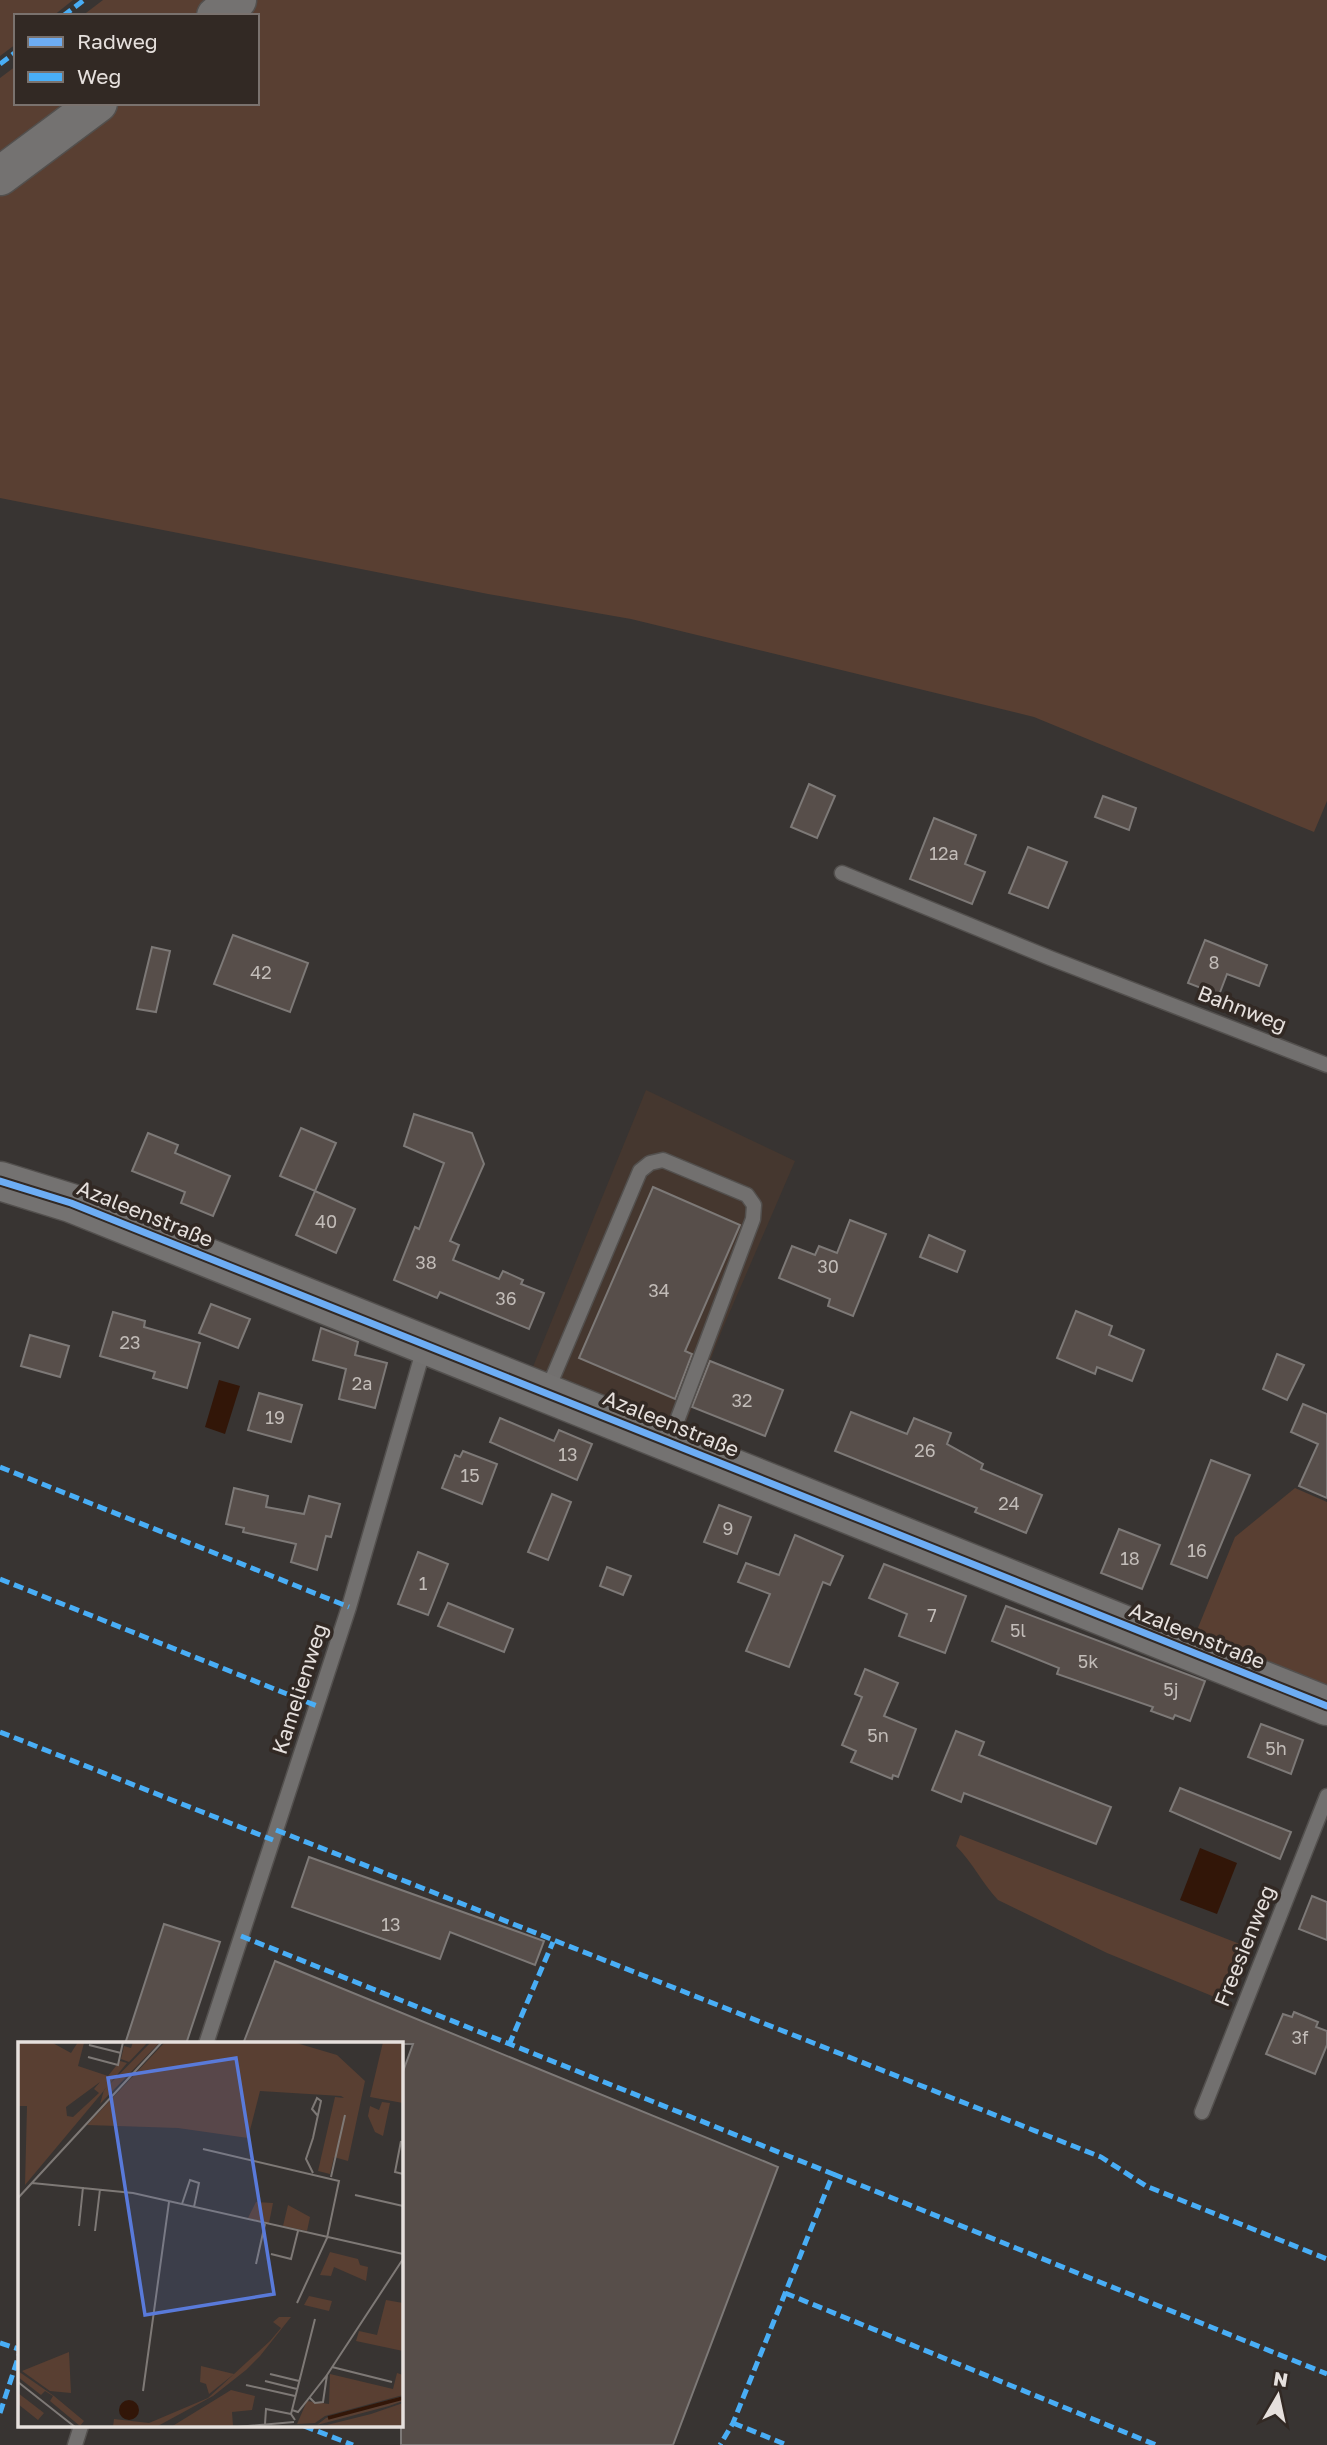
<svg xmlns="http://www.w3.org/2000/svg" width="1327" height="2445" font-family="'Golos Text',sans-serif">
<style>
.built{fill:#45372f}
.green{fill:#593f32}
.water{fill:#321608}
.building{fill:#574e4a;stroke:#7d7977;stroke-width:2}
.lines{fill:none;stroke-linecap:round;stroke-linejoin:round}
.lane-casing{stroke:#53504e;stroke-width:17}
.secondary-casing{stroke:#53504e;stroke-width:41}
.lane{stroke:#72706f;stroke-width:14}
.secondary{stroke:#747271;stroke-width:38}
.quiet{stroke:#49aef6;stroke-width:5;stroke-dasharray:10 5;stroke-linecap:butt}
.cycleway-casing{stroke:#322924;stroke-width:11}
.cycleway{stroke:#6dadf4;stroke-width:7}
.labels{text-anchor:middle;stroke-width:7;stroke-linejoin:round;paint-order:stroke}
.number-label{font-size:18px;fill:#c2bcb8}
.street-label{font-size:21px;fill:#e6e0dd;stroke:#322924}
.inset-river{fill:none;stroke:#321608;stroke-width:3.5}
.inset-road{fill:none;stroke:#7e7976;stroke-width:2}
.view{fill:#597ada;fill-opacity:0.15;stroke:#597ada;stroke-width:3.5}
.inset-edge{fill:none;stroke:#e6e0dd;stroke-width:3.5}
</style>
<rect width="100%" height="100%" fill="#383432"/>
<polygon class="built" points="646,1090 795,1161 722,1330 681,1436 530,1374"/>
<g class="green">
<polygon points="0,0 73,0 53,16 16,16 16,44 0,56"/>
<polygon points="103,0 215,0 194,16 82,16"/>
<polygon points="256,0 1327,0 1327,801 1314,832 1034,717 631,619 488,594 0,498 0,195 121,103 257,103 257,16 236,16"/>
<polygon points="16,66 16,103 77,103 0,161 0,78"/>
<polygon points="1295,1488 1327,1502 1327,1693 1193,1640 1235,1537"/>
<path d="M960,1835L1245,1946L1222,2000L1107,1953L998,1900C982,1883 973,1863 956,1846Z"/>
</g>
<g class="water">
<polygon points="219,1380 240,1386 225,1434 205,1427"/>
<polygon points="1200,1848 1237,1863 1217,1914 1180,1900"/>
</g>
<g class="building">
<polygon points="809,784 835,796 817,838 791,827"/>
<polygon points="1103,796 1136,808 1129,830 1095,817"/>
<polygon points="934,818 976,835 965,864 985,872 972,904 910,879"/>
<polygon points="1028,847 1067,862 1048,908 1009,893"/>
<polygon points="233,935 308,963 290,1012 214,984"/>
<polygon points="1205,940 1267,965 1259,986 1227,974 1219,995 1188,983"/>
<polygon points="152,947 170,951 156,1012 137,1009"/>
<polygon points="414,1114 472,1133 484,1164 450,1241 459,1245 453,1260 499,1279 503,1271 523,1280 521,1284 544,1293 529,1329 440,1292 437,1298 394,1280 415,1227 419,1229 444,1163 404,1146"/>
<polygon points="301,1128 336,1143 315,1191 280,1176"/>
<polygon points="148,1133 178,1145 175,1153 230,1176 213,1216 181,1203 185,1192 132,1171"/>
<polygon points="653,1187 740,1225 685,1351 692,1354 675,1399 579,1358"/>
<polygon points="315,1191 355,1209 336,1253 296,1235"/>
<polygon points="850,1220 886,1234 853,1316 828,1306 830,1299 779,1278 792,1246 815,1255 819,1246 837,1253"/>
<polygon points="929,1235 965,1251 957,1272 920,1257"/>
<polygon points="211,1304 250,1319 238,1348 199,1333"/>
<polygon points="1076,1311 1112,1326 1109,1335 1144,1350 1132,1381 1097,1367 1095,1374 1057,1358"/>
<polygon points="113,1312 145,1321 144,1327 200,1343 187,1388 153,1378 155,1372 100,1356"/>
<polygon points="321,1328 358,1342 355,1355 387,1363 375,1408 339,1399 346,1369 313,1360"/>
<polygon points="30,1335 69,1346 60,1377 21,1366"/>
<polygon points="1277,1354 1304,1365 1287,1400 1263,1389"/>
<polygon points="710,1361 783,1390 765,1436 692,1407"/>
<polygon points="259,1393 302,1405 291,1442 248,1430"/>
<polygon points="1303,1404 1327,1414 1327,1498 1299,1486 1318,1444 1291,1432"/>
<polygon points="851,1412 907,1434 914,1418 951,1433 947,1444 983,1464 981,1469 1042,1495 1026,1533 975,1512 977,1508 835,1451"/>
<polygon points="500,1418 554,1441 559,1430 592,1444 577,1480 490,1442"/>
<polygon points="463,1451 497,1464 482,1504 442,1488 455,1455 460,1457"/>
<polygon points="1211,1460 1250,1475 1207,1578 1171,1564"/>
<polygon points="234,1488 268,1496 266,1507 304,1514 309,1496 340,1504 331,1537 326,1536 317,1570 291,1562 296,1544 243,1532 244,1528 226,1524"/>
<polygon points="552,1494 571,1502 548,1560 528,1552"/>
<polygon points="719,1505 751,1517 737,1554 704,1542"/>
<polygon points="1119,1529 1160,1545 1142,1589 1101,1573"/>
<polygon points="795,1535 843,1556 830,1585 823,1582 789,1667 746,1651 770,1594 738,1582 746,1563 779,1575"/>
<polygon points="418,1552 448,1564 428,1615 398,1604"/>
<polygon points="884,1564 966,1596 945,1653 899,1636 907,1614 869,1598"/>
<polygon points="607,1567 631,1576 623,1595 600,1586"/>
<polygon points="448,1603 513,1629 504,1652 438,1626"/>
<polygon points="1006,1606 1205,1681 1190,1721 1175,1715 1173,1719 1151,1711 1153,1707 1057,1674 1059,1668 992,1641"/>
<polygon points="865,1669 898,1683 884,1716 916,1729 898,1777 893,1775 892,1779 851,1762 856,1751 842,1745 862,1697 855,1694"/>
<polygon points="1261,1724 1303,1740 1291,1774 1248,1757"/>
<polygon points="956,1731 984,1742 979,1755 1111,1807 1096,1844 964,1793 961,1802 932,1790"/>
<polygon points="1180,1788 1291,1832 1280,1859 1170,1811"/>
<polygon points="309,1857 544,1941 535,1965 450,1932 440,1959 292,1907"/>
<polygon points="1312,1896 1327,1902 1327,1940 1299,1929"/>
<polygon points="164,1924 220,1942 186,2044 125,2044"/>
<polygon points="275,1961 778,2167 673,2445 401,2445 401,2077 413,2044 243,2044"/>
<polygon points="1294,2012 1318,2022 1316,2027 1327,2031 1327,2045 1315,2074 1266,2054 1283,2014 1292,2017"/>
</g>
<g class="lines">
<defs>
<g id="lane">
<polyline points="842,873 1050,958 1327,1065"/>
<polyline points="547,1391 640,1171 650,1163 663,1160 747,1195 754,1205 753,1219 669,1442"/>
<polyline points="206,2044 349,1607 424,1348"/>
<polyline points="1202,2112 1327,1796"/>
<polyline points="75,2445 81,2426"/>
</g>
<g id="secondary">
<polyline points="216,16 237,0"/>
<polyline points="0,176 98,103"/>
<polyline points="0,1181 71,1203 1327,1706"/>
</g>
</defs>
<use href="#lane" class="lane-casing"/>
<use href="#secondary" class="secondary-casing"/>
<use href="#lane" class="lane"/>
<use href="#secondary" class="secondary"/>
<g class="quiet">
<polyline points="63,16 84,0"/>
<polyline points="0,64 16,52"/>
<polyline points="0,1467 349,1607"/>
<polyline points="0,1579 317,1706"/>
<polyline points="0,1732 273,1840"/>
<polyline points="276,1830 1101,2157 1146,2186 1327,2259"/>
<polyline points="241,1936 833,2174 733,2423 720,2445"/>
<polyline points="509,2045 553,1942"/>
<polyline points="833,2174 1327,2374"/>
<polyline points="785,2293 1156,2445"/>
<polyline points="0,2343 19,2349"/>
<polyline points="0,2413 19,2355"/>
<polyline points="733,2423 787,2445"/>
<polyline points="304,2426 353,2445"/>
</g>
<defs>
<polyline id="cycleway" points="0,1181 71,1203 1327,1706"/>
</defs>
<use href="#cycleway" class="cycleway-casing"/>
<use href="#cycleway" class="cycleway"/>
</g>
<g class="labels">
<g class="number-label">
<text x="944" y="860">12a</text>
<text x="1214" y="969">8</text>
<text x="261" y="979">42</text>
<text x="326" y="1228">40</text>
<text x="426" y="1269">38</text>
<text x="828" y="1273">30</text>
<text x="659" y="1297">34</text>
<text x="506" y="1305">36</text>
<text x="130" y="1349">23</text>
<text x="362" y="1390">2a</text>
<text x="742" y="1407">32</text>
<text x="275" y="1424">19</text>
<text x="925" y="1457">26</text>
<text x="568" y="1461">13</text>
<text x="470" y="1482">15</text>
<text x="1009" y="1510">24</text>
<text x="728" y="1535">9</text>
<text x="1197" y="1557">16</text>
<text x="1130" y="1565">18</text>
<text x="423" y="1590">1</text>
<text x="932" y="1622">7</text>
<text x="1018" y="1637">5l</text>
<text x="1088" y="1668">5k</text>
<text x="1171" y="1696">5j</text>
<text x="878" y="1742">5n</text>
<text x="1276" y="1755">5h</text>
<text x="391" y="1931">13</text>
<text x="1300" y="2044">3f</text>
</g>
<g class="street-label">
<text transform="translate(1242 1009) rotate(21)" y="7">Bahnweg</text>
<text transform="translate(145 1214) rotate(22)" y="7">Azaleenstraße</text>
<text transform="translate(671 1424) rotate(22)" y="7">Azaleenstraße</text>
<text transform="translate(1197 1636) rotate(22)" y="7">Azaleenstraße</text>
<text transform="translate(300 1689) rotate(-72)" y="7">Kamelienweg</text>
<text transform="translate(1245 1946) rotate(-68)" y="7">Freesienweg</text>
</g>
</g>
<g transform="translate(18 2042)">
<rect width="385" height="385" fill="#383432"/>
<path d="M0,0H33L53,11L60,0H71L66,1L60,24L90,34L102,19L109,21L7,143L9,64H0ZM82,40L76,47L81,51L55,75L49,74L48,65ZM115,0H130L111,20L103,17L106,4L113,6ZM133,0H142L82,62L86,48ZM147,0H275L319,13L347,39L330,119L316,115L312,132L300,129L317,55L326,56L323,54L242,49L230,96L160,86L69,83ZM365,0H385V61L352,55ZM364,60L372,61L365,94L357,90L350,74L352,64L361,68ZM238,160L255,161L251,181L230,176ZM270,163L292,175L289,189L265,184ZM312,210L340,217L342,223L350,225L348,239L316,225L313,234L302,233ZM291,254L314,259L311,269L286,263ZM368,258L385,261V309L338,299L341,289L359,293ZM261,275H273L242,314L228,328L195,354L138,385H95L96,377L131,381L190,356L252,299L263,286L255,280ZM51,310L53,351L32,349L4,329ZM183,324L216,332L191,352L188,342L182,340ZM0,329L36,354L66,379L62,384L32,359L35,354L27,349L23,353L0,335ZM379,331L385,333V353L307,374L297,381L279,382L289,359L311,362L312,332L375,347ZM213,348L237,354L234,368L214,370L215,384L153,385ZM0,351L26,371L20,378L0,362ZM385,354V359L371,364L299,383L308,376ZM385,361V385H301L353,372Z" fill="#593f32" fill-rule="evenodd"/>
<path d="M101 368a10 10 0 1 1 20 0a10 10 0 1 1-20 0Z" fill="#321608"/>
<path class="inset-river" d="M310,376L385,356"/>
<path class="inset-road" d="M71,3L103,11M70,15L100,23L105,0M383,99L377,130L385,132M185,107L321,139L309,196L279,261M295,131L288,117L295,96L303,59L299,56L294,67L300,74M313,135L327,73M14,141L115,151L385,212M337,153L385,164M0,156L144,0M164,162L172,138L181,141L176,165M61,184L65,145M77,189L82,147M253,212L273,217L280,189M238,222L247,182M314,325L374,340M252,332L281,339M247,339L279,347M0,340L57,385M228,343L277,354M125,349L151,160M291,355L297,361L305,360L309,333M274,368L280,370L309,333L385,217M277,378L273,372L297,277M247,382L248,367L273,372M219,385L276,380"/>
<path class="view" d="M218,16L256,252L127,273L90,36Z"/>
<rect width="385" height="385" class="inset-edge"/>
</g>
<rect x="14" y="14" width="245" height="91" fill="#322924" stroke="#7a726e" stroke-width="2"/>
<rect x="28" y="37" width="35" height="10" fill="#6dadf4" stroke="#7a726e" stroke-width="2"/>
<text x="77" y="49" font-size="21" fill="#e6e0dd">Radweg</text>
<rect x="28" y="72" width="35" height="10" fill="#49aef6" stroke="#7a726e" stroke-width="2"/>
<text x="77" y="84" font-size="21" fill="#e6e0dd">Weg</text>
<g transform="translate(1278 2396) rotate(9)" stroke="#322924" stroke-width="5" paint-order="stroke">
<path d="M0-5L12 26L0 18L-12 26Z" fill="#e6e0dd"/>
<text y="-10" font-size="19" font-weight="bold" text-anchor="middle" fill="#e6e0dd">N</text>
</g>
</svg>
